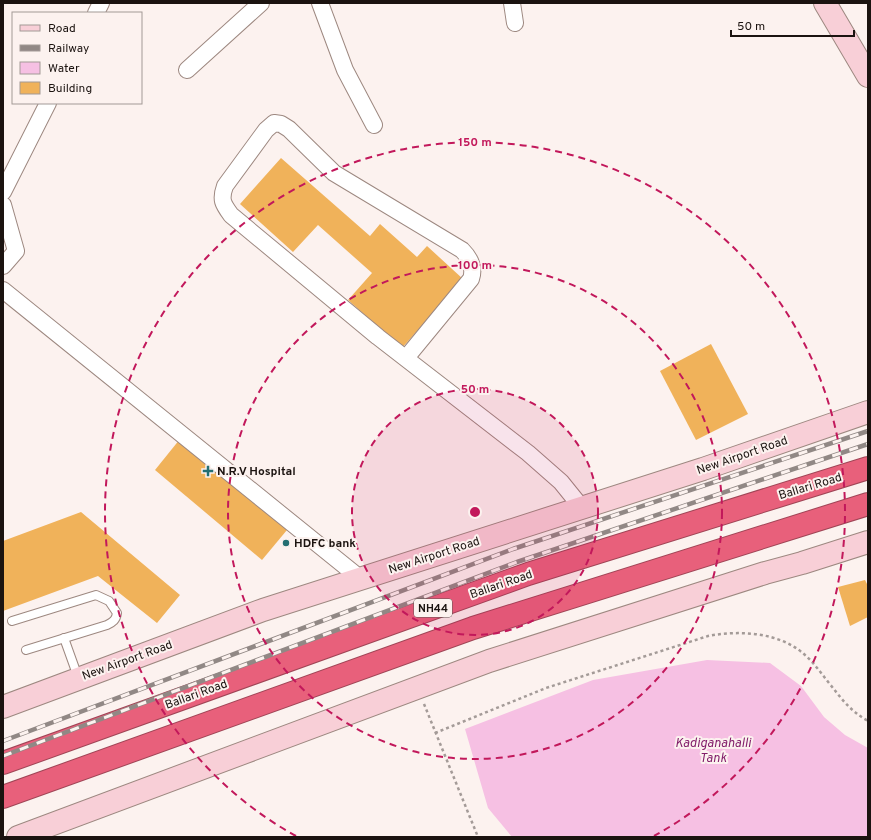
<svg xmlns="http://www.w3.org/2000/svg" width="871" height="840" font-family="Overpass,sans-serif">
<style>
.water{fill:#f6c0e3}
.building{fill:#f0b25a}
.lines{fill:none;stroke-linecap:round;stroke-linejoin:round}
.lane-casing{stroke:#9d8880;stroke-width:10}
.street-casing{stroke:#9d8880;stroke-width:18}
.secondary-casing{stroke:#9d8880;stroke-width:24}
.highway-casing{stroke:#a04556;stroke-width:24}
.path{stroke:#a49b98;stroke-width:2.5;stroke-dasharray:3 3;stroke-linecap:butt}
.lane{stroke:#fff;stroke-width:8}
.street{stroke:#fff;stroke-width:16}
.secondary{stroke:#f8cfd7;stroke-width:22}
.highway{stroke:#e8607b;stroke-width:22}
.rail-casing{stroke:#918885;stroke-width:4.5}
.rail{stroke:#fcf2ef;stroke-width:3;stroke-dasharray:9;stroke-linecap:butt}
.ring{fill:none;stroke:#c2185b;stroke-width:2;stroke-dasharray:7 5}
.poi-dot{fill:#246f72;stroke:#fcf2ef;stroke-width:1.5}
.labels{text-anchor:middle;stroke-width:4;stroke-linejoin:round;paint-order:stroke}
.shield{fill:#fcf2ef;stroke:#5e5653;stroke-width:1}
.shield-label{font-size:11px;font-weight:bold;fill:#1b1310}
.street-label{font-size:12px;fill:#1b1310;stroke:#fcf2ef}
.poi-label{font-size:12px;font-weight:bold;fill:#1b1310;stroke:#fcf2ef;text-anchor:start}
.water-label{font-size:13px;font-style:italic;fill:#831f6b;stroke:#fcf2ef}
.centre{fill:#c2185b;stroke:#fcf2ef;stroke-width:2}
.ring-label{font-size:12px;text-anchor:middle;font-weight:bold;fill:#c2185b;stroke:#fcf2ef;stroke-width:4;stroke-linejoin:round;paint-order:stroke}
</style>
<rect width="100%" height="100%" fill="#fcf2ef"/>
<polygon class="water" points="707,660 770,663 801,686 824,717 845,735 868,748 868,837 512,837 488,808 465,729 593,680"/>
<g class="building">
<polygon points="281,158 370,236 380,224 417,257 427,246 463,279 402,348 348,300 372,273 318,225 293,252 240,204"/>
<polygon points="711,344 748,414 696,440 660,371"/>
<polygon points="180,439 287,530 262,560 155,470"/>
<polygon points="81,512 180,595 157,623 98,576 3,611 3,541"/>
<polygon points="865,580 868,586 868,617 850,626 838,587"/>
</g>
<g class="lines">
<defs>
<g id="lane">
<path d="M12,621L96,595L109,601L117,613C116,620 113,622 107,625L26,650"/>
<polyline points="64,638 78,677"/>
</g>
<g id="street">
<polyline points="320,3 345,70 374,125"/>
<polyline points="512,3 515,23"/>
<polyline points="96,13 101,3"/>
<polyline points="187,70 261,3"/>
<polyline points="3,192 48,103"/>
<polyline points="3,205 16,251 3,266"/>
<polyline points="3,290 361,579"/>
<path d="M406,358L471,279C475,267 470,258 462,250L334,173L289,129L281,124L274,123L266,130L225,186C220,200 223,204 231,215L378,337L528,453L561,482L582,508"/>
</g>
<g id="secondary">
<polyline points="825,3 868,76"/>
<polyline points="3,707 263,610 703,469 868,412"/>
<polyline points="18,837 489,661 765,573 802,563 868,542"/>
</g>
<g id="highway">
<polyline points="3,763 528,574 868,468"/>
<polyline points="3,797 473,628 868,504"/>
</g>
</defs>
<use href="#lane" class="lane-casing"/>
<use href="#street" class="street-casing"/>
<use href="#secondary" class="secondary-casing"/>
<use href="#highway" class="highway-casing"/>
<g class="path">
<polyline points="424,704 478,837"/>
<path d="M435,733L546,688L708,636C739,630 780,632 805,655C814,663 821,673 829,683C841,698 850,711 868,721"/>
</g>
<use href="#lane" class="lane"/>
<use href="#street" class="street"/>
<use href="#secondary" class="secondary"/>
<use href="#highway" class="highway"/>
<defs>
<g id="rail">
<polyline points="3,741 513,549 868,431"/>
<polyline points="3,756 517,562 868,444"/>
</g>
</defs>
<use href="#rail" class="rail-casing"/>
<use href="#rail" class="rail"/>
</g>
<circle cx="475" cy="512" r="123" fill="#c2185b" fill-opacity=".12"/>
<g class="ring">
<circle cx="475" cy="512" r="123"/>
<circle cx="475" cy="512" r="247"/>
<path d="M296 836A370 370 0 1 1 654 836"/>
</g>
<g class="poi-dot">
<path d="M206 465h4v4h4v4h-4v4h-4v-4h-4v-4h4z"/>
<circle cx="286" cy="543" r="4"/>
</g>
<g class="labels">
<rect class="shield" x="414" y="599" width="38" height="18" rx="3"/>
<g class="shield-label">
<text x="433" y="612">NH44</text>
</g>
<g class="street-label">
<text transform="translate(742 455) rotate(-19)" y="4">New Airport Road</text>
<text transform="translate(810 486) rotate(-17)" y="4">Ballari Road</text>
<text transform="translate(434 555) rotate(-18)" y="4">New Airport Road</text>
<text transform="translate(501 584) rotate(-19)" y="4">Ballari Road</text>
<text transform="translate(127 660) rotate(-20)" y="4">New Airport Road</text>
<text transform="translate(196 694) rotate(-20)" y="4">Ballari Road</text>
</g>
<g class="poi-label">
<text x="217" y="475">N.R.V Hospital</text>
<text x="294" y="547">HDFC bank</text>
</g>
<g class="water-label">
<text x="713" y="747">Kadiganahalli<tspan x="713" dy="15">Tank</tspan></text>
</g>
</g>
<circle cx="475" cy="512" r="6" class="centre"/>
<g class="ring-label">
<text x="475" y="146">150 m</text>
<text x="475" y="269">100 m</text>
<text x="475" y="393">50 m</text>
</g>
<rect width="871" height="840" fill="none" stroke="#1b1310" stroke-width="8"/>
<rect x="12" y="12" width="130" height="92" fill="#fcf2ef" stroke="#a29996"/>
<rect x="20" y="25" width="20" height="6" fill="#f8cfd7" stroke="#a29996"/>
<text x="48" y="32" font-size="12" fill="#1b1310">Road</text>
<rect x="20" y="45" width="20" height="6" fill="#918885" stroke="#a29996"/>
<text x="48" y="52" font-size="12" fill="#1b1310">Railway</text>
<rect x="20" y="62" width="20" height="12" fill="#f6c0e3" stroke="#a29996"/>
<text x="48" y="72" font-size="12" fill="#1b1310">Water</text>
<rect x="20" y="82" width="20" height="12" fill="#f0b25a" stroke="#a29996"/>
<text x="48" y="92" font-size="12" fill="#1b1310">Building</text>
<path d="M731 30v6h123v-6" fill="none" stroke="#1b1310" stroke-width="2"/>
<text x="737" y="30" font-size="12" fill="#1b1310" stroke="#fcf2ef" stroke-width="3" paint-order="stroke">50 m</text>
</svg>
